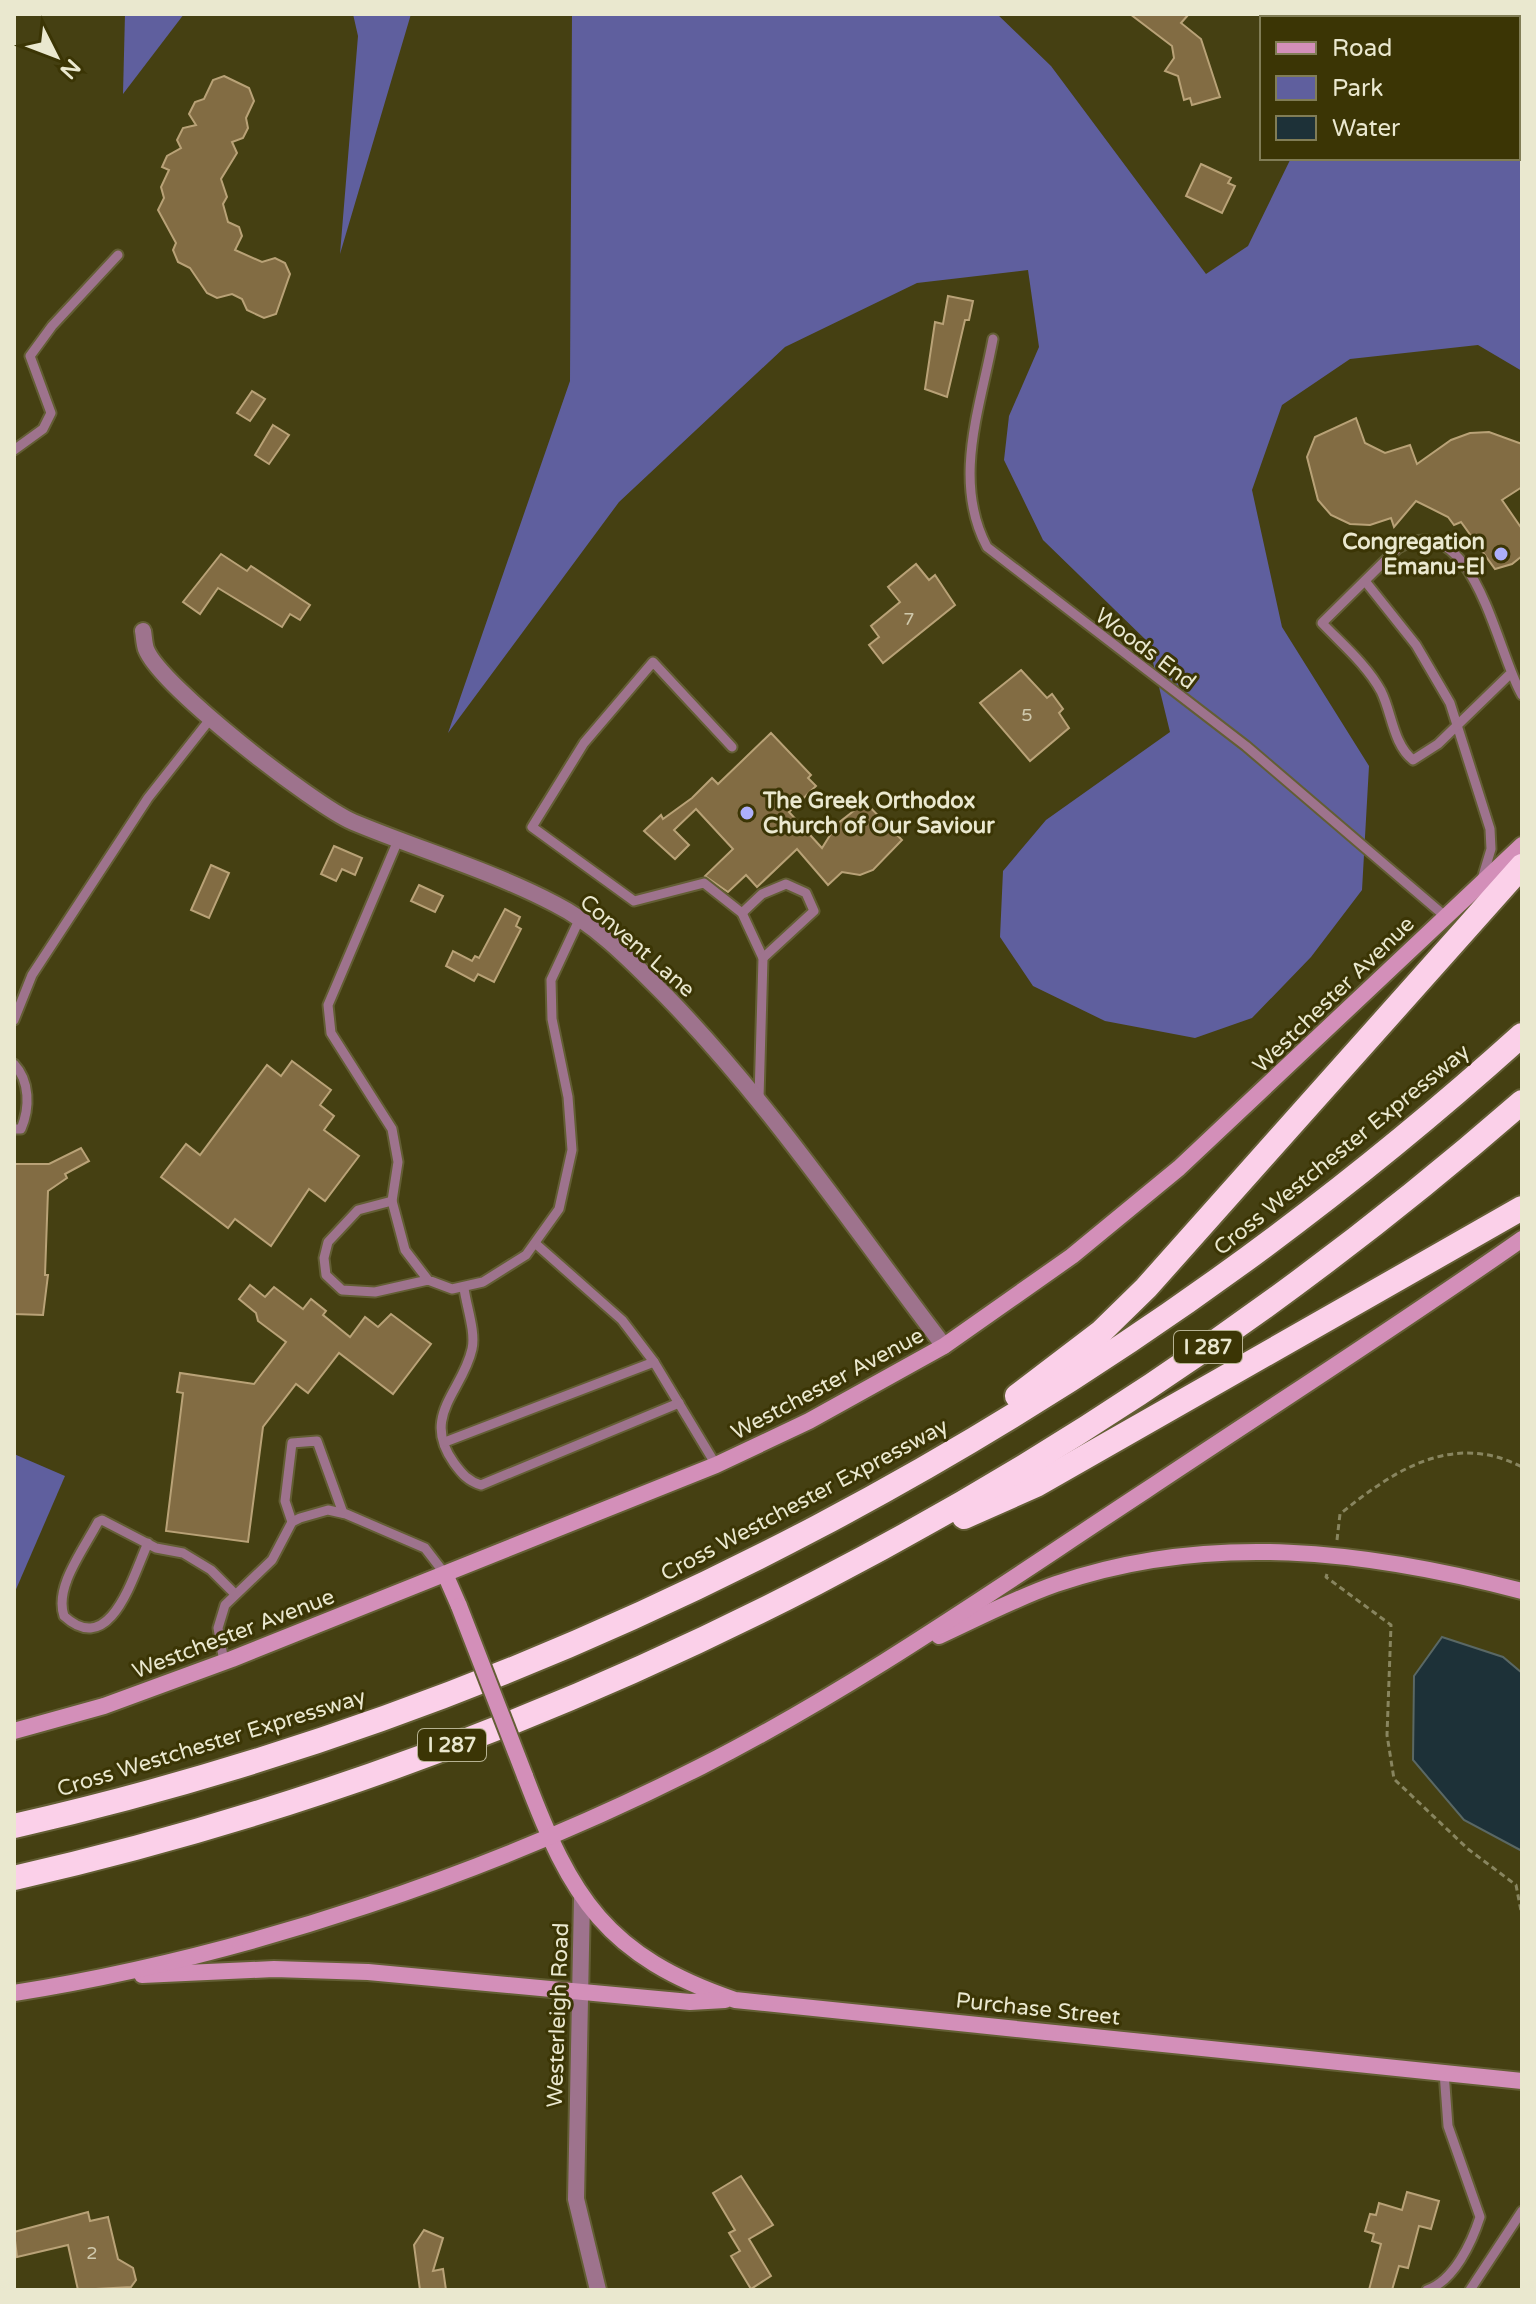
<svg xmlns="http://www.w3.org/2000/svg" width="1536" height="2304" font-family="'Varela Round',sans-serif">
<style>
.green{fill:#5f5f9e}
.water{fill:#1d3138;stroke:#5a6865;stroke-width:2}
.building{fill:#826c43;stroke:#b9a277;stroke-width:2}
.lines{fill:none;stroke-linecap:round;stroke-linejoin:round}
.lane-casing{stroke:#635e34;stroke-width:13}
.street-casing{stroke:#635e34;stroke-width:20}
.secondary-casing{stroke:#635e34;stroke-width:20}
.highway-casing{stroke:#635e34;stroke-width:28}
.path{stroke:#88855f;stroke-width:3;stroke-dasharray:6 4;stroke-linecap:butt}
.lane{stroke:#9e738d;stroke-width:9}
.street{stroke:#9e738d;stroke-width:16}
.secondary{stroke:#d38fb9;stroke-width:16}
.highway{stroke:#fbd0e9;stroke-width:24}
.secondary-bridge-casing{stroke:#635e34;stroke-width:20;stroke-linecap:butt}
.secondary-bridge{stroke:#d38fb9;stroke-width:16}
.poi-dot{fill:#adaffb;stroke:#3b3505;stroke-width:3}
.labels{text-anchor:middle;stroke-width:6;stroke-linejoin:round;paint-order:stroke}
.number-label{font-size:18px;fill:#d0c9ac}
.shield{fill:#3b3505;stroke:#b6b292;stroke-width:2}
.shield-label{font-size:20px;font-weight:bold;fill:#eae8cf}
.poi-label{font-size:22px;font-weight:bold;fill:#eae8cf;stroke:#3b3505;text-anchor:end}
.street-label{font-size:22px;fill:#eae8cf;stroke:#3b3505}
</style>
<rect width="100%" height="100%" fill="#454012"/>
<g class="green">
<polygon points="125,14 184,14 123,94"/>
<polygon points="353,14 411,14 340,254 358,36"/>
<polygon points="572,14 997,14 1051,66 1206,274 1248,246 1291,158 1518,158 1518,18 1487,18 1487,14 1522,14 1522,371 1478,345 1350,359 1282,405 1252,490 1282,627 1369,766 1362,890 1311,957 1252,1018 1195,1038 1105,1021 1033,986 1000,937 1003,871 1046,820 1170,732 1148,642 1043,540 1004,460 1009,416 1039,347 1028,270 917,283 785,347 619,502 448,733 570,381"/>
<polygon points="14,1454 65,1476 14,1594"/>
</g>
<polygon class="water" points="1442,1637 1503,1657 1522,1673 1522,1851 1464,1820 1413,1760 1414,1676"/>
<g class="building">
<polygon points="1130,14 1189,14 1181,23 1201,39 1220,97 1192,105 1190,98 1184,100 1178,76 1165,71 1174,58 1172,46"/>
<polygon points="224,76 249,88 254,101 246,118 248,128 243,138 232,142 237,153 221,179 227,197 223,204 228,222 239,227 242,236 235,250 262,262 275,258 285,263 290,274 276,314 264,318 247,310 242,299 232,294 217,298 207,293 190,268 178,262 173,250 176,243 158,210 164,198 161,187 169,170 162,167 167,156 181,148 177,140 183,128 196,125 189,114 195,102 204,99 213,80"/>
<polygon points="1201,164 1231,178 1228,183 1235,186 1222,213 1186,196"/>
<polygon points="948,296 973,301 969,320 965,320 947,397 925,389 935,322 943,324"/>
<polygon points="252,391 265,399 250,421 237,413"/>
<polygon points="1356,418 1365,443 1385,453 1410,445 1417,464 1451,440 1470,433 1489,432 1522,444 1522,487 1502,500 1522,529 1522,556 1512,564 1495,569 1461,522 1454,525 1448,517 1416,501 1394,527 1391,518 1370,525 1350,524 1331,515 1318,500 1307,457 1315,437"/>
<polygon points="273,425 289,435 269,464 255,455"/>
<polygon points="221,554 247,571 251,566 310,605 300,620 290,614 282,627 218,588 200,614 183,602"/>
<polygon points="916,564 929,580 935,575 955,605 883,663 869,645 879,637 871,626 900,602 888,587"/>
<polygon points="1021,670 1047,698 1052,694 1063,709 1059,713 1069,728 1030,761 980,703"/>
<polygon points="771,733 811,775 808,778 816,786 789,812 822,848 837,824 865,802 902,840 873,870 860,875 842,872 828,885 797,849 757,887 746,875 728,892 705,876 733,849 696,809 674,830 689,845 675,859 644,831 661,815 663,819 692,798 712,778 718,784"/>
<polygon points="334,846 362,858 355,875 342,869 336,881 321,874"/>
<polygon points="211,865 229,873 209,918 191,910"/>
<polygon points="419,885 443,896 435,912 411,901"/>
<polygon points="505,909 520,917 516,926 521,929 494,982 478,974 474,981 446,966 453,951 472,961 475,956 479,958"/>
<polygon points="292,1061 331,1090 320,1105 334,1116 324,1130 359,1156 325,1201 309,1189 271,1246 235,1219 228,1228 161,1177 186,1144 200,1155 267,1065 281,1076"/>
<polygon points="81,1148 89,1161 65,1174 67,1178 48,1191 45,1275 48,1275 43,1315 14,1314 14,1164 49,1164"/>
<polygon points="250,1285 265,1297 274,1287 303,1309 311,1299 326,1311 323,1315 350,1337 365,1317 378,1327 391,1314 431,1344 393,1394 339,1353 308,1393 296,1384 263,1427 248,1542 166,1531 183,1393 177,1392 180,1373 254,1384 286,1342 258,1321 256,1313 239,1299"/>
<polygon points="741,2176 773,2225 749,2239 771,2276 751,2289 731,2256 740,2251 729,2233 735,2230 713,2193"/>
<polygon points="1407,2192 1439,2201 1431,2229 1419,2226 1408,2268 1399,2266 1392,2290 1369,2290 1381,2244 1372,2241 1374,2234 1365,2231 1370,2214 1376,2215 1379,2203 1402,2210"/>
<polygon points="88,2212 90,2221 108,2217 118,2259 133,2268 136,2280 131,2287 78,2290 68,2245 17,2257 14,2232"/>
<polygon points="424,2230 443,2238 433,2271 443,2269 446,2290 420,2290 414,2245"/>
</g>
<g class="lines">
<defs>
<g id="lane">
<path d="M993,339C980,409 952,481 987,547L1246,746L1446,917"/>
<polyline points="14,450 43,429 51,413 30,356 52,326 118,255"/>
<polyline points="1365,581 1416,645 1450,703 1490,829 1491,849 1482,879"/>
<path d="M1509,675L1438,744L1413,760C1393,744 1392,713 1381,691C1367,665 1342,644 1322,623L1398,548C1474,504 1497,655 1522,695"/>
<polyline points="732,747 653,662 584,743 532,827 634,901 704,883 742,913 763,958 759,1098"/>
<polyline points="742,913 762,894 786,884 806,893 814,911 763,958"/>
<polyline points="14,1020 32,975 148,798 211,718"/>
<path d="M14,1064C30,1081 30,1108 21,1129H14"/>
<polyline points="392,1201 398,1162 392,1129 331,1033 328,1005 399,838"/>
<polyline points="536,1244 622,1320 654,1362 716,1465"/>
<polyline points="428,1280 405,1250 392,1201 358,1210 328,1242 324,1258 326,1275 342,1290 375,1292 428,1280 452,1289 483,1282 526,1255 559,1209 572,1150 568,1097 552,1019 551,980 580,918"/>
<path d="M464,1288C466,1305 476,1332 472,1349C463,1391 420,1416 454,1463C462,1474 468,1481 481,1485L679,1403"/>
<polyline points="445,1442 654,1362"/>
<polyline points="292,1522 285,1501 292,1443 317,1441 343,1513"/>
<path d="M148,1543C133,1575 111,1659 64,1616C54,1587 84,1549 98,1522L102,1520L156,1548L183,1553L211,1570L234,1593"/>
<polyline points="224,1662 218,1628 225,1605 272,1560 292,1522 300,1518 328,1510 346,1514 425,1548 445,1574"/>
<path d="M1427,2290C1454,2281 1472,2242 1480,2217L1448,2126L1444,2072"/>
<polyline points="1470,2290 1522,2211"/>
</g>
<g id="street">
<path d="M143,631C144,636 144,643 146,649C160,686 314,805 353,822C420,850 490,870 555,904C597,925 633,963 666,996C770,1103 854,1228 944,1346"/>
<polyline points="582,1899 576,2199 598,2290"/>
</g>
<g id="secondary">
<polyline points="445,1574 459,1606"/>
<path d="M939,1636C978,1618 1016,1598 1056,1584C1210,1531 1368,1551 1522,1591"/>
<polyline points="14,1731 104,1706 232,1659 716,1465 809,1421 944,1346 1072,1256 1179,1168 1522,845"/>
<path d="M525,1776C571,1898 606,1956 735,2000L1522,2081"/>
<polyline points="142,1975 274,1969 368,1972 690,2002 725,2000"/>
<path d="M14,1993C247,1956 491,1873 702,1766C857,1687 1000,1586 1145,1491C1271,1407 1398,1326 1522,1239"/>
</g>
<g id="highway">
<polyline points="1017,1396 1101,1332 1146,1288 1522,866"/>
<polyline points="964,1517 1036,1485 1522,1208"/>
<path d="M14,1826C573,1699 1097,1418 1522,1035"/>
<path d="M14,1878C572,1751 1092,1477 1522,1102"/>
</g>
</defs>
<use href="#lane" class="lane-casing"/>
<use href="#street" class="street-casing"/>
<use href="#secondary" class="secondary-casing"/>
<use href="#highway" class="highway-casing"/>
<g class="path">
<path d="M1337,1540L1340,1514C1393,1471 1452,1431 1522,1467"/>
<polyline points="1327,1574 1326,1577 1391,1625 1387,1735 1394,1779 1468,1849 1516,1885 1522,1916"/>
</g>
<use href="#lane" class="lane"/>
<use href="#street" class="street"/>
<use href="#secondary" class="secondary"/>
<use href="#highway" class="highway"/>
<defs>
<polyline id="secondary-bridge" points="459,1606 525,1776"/>
</defs>
<use href="#secondary-bridge" class="secondary-bridge-casing"/>
<use href="#secondary-bridge" class="secondary-bridge"/>
</g>
<g class="poi-dot">
<circle cx="1501" cy="554" r="8"/>
<circle cx="747" cy="813" r="8"/>
</g>
<g class="labels">
<g class="number-label">
<text x="909" y="625">7</text>
<text x="1027" y="721">5</text>
<text x="92" y="2259">2</text>
</g>
<g class="shield">
<rect x="1174" y="1331" width="68" height="32" rx="6"/>
<rect x="418" y="1729" width="68" height="32" rx="6"/>
</g>
<g class="shield-label">
<text x="1208" y="1354">I 287</text>
<text x="452" y="1752">I 287</text>
</g>
<g class="poi-label">
<text x="1485" y="549">Congregation<tspan x="1485" dy="25">Emanu-El</tspan></text>
<text x="763" y="808" text-anchor="start">The Greek Orthodox<tspan x="763" dy="25">Church of Our Saviour</tspan></text>
</g>
<g class="street-label">
<text transform="translate(1146 648) rotate(37)" y="8">Woods End</text>
<text transform="translate(638 945) rotate(41)" y="8">Convent Lane</text>
<text transform="translate(1333 994) rotate(-44)" y="8">Westchester Avenue</text>
<text transform="translate(1341 1149) rotate(-39)" y="8">Cross Westchester Expressway</text>
<text transform="translate(827 1383) rotate(-28)" y="8">Westchester Avenue</text>
<text transform="translate(804 1499) rotate(-28)" y="8">Cross Westchester Expressway</text>
<text transform="translate(233 1633) rotate(-21)" y="8">Westchester Avenue</text>
<text transform="translate(211 1742) rotate(-17)" y="8">Cross Westchester Expressway</text>
<text transform="translate(1038 2008) rotate(6)" y="8">Purchase Street</text>
<text transform="translate(557 2015) rotate(-88)" y="8">Westerleigh Road</text>
</g>
</g>
<rect width="1536" height="2304" fill="none" stroke="#eae8cf" stroke-width="32"/>
<rect x="1260" y="16" width="260" height="144" fill="#3b3505" stroke="#817d56" stroke-width="2"/>
<rect x="1276" y="42" width="40" height="12" fill="#d38fb9" stroke="#817d56" stroke-width="2"/>
<text x="1332" y="56" font-size="24" fill="#eae8cf">Road</text>
<rect x="1276" y="76" width="40" height="24" fill="#5f5f9e" stroke="#817d56" stroke-width="2"/>
<text x="1332" y="96" font-size="24" fill="#eae8cf">Park</text>
<rect x="1276" y="116" width="40" height="24" fill="#1d3138" stroke="#817d56" stroke-width="2"/>
<text x="1332" y="136" font-size="24" fill="#eae8cf">Water</text>
<g transform="translate(56 56) rotate(132)" stroke="#3b3505" stroke-width="6" paint-order="stroke">
<path d="M0-6L14 30L0 20L-14 30Z" fill="#eae8cf"/>
<text y="-12" font-size="22" font-weight="bold" text-anchor="middle" fill="#eae8cf">N</text>
</g>
</svg>
